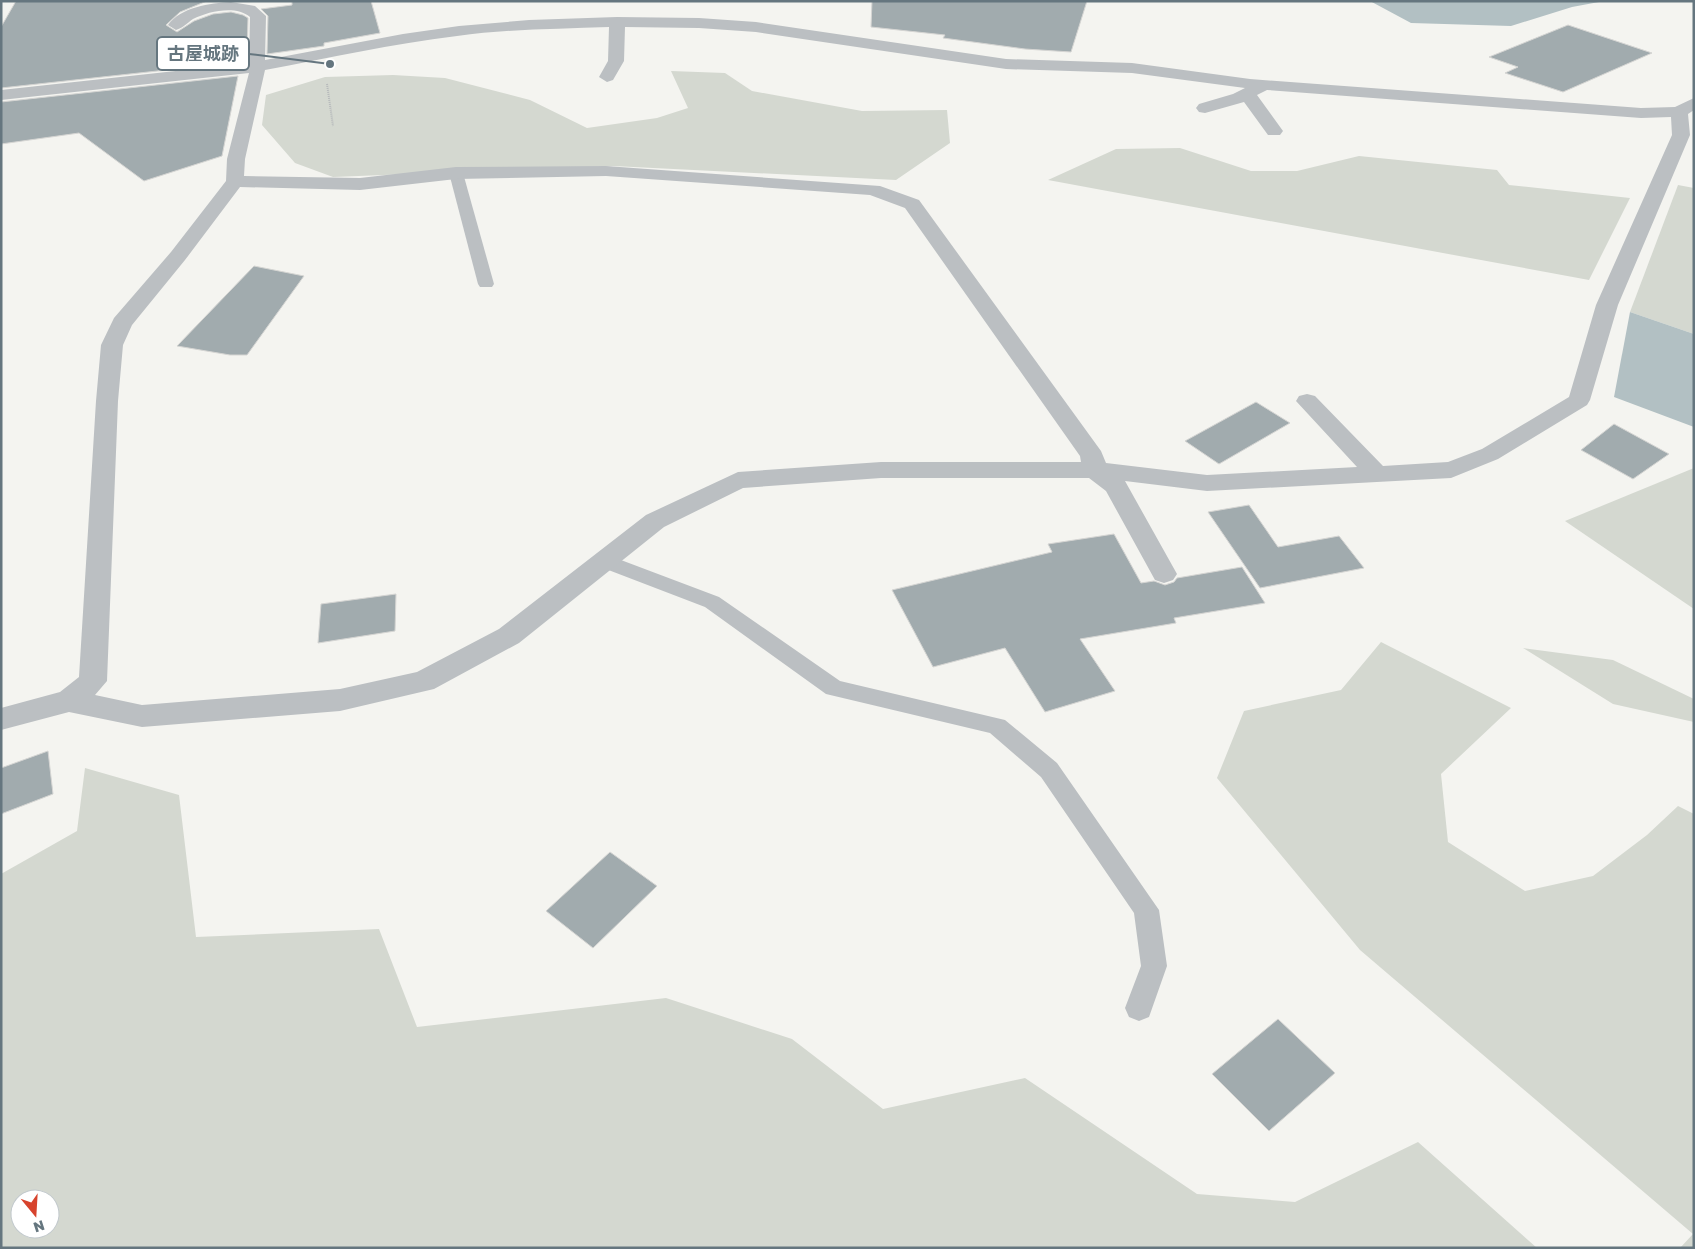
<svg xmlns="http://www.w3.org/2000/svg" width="1695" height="1249" font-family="'Golos Text','Noto Sans JP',sans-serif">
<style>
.green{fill:#d4d8d0;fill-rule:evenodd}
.water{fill:#b2c0c3}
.building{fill:#a1abae;stroke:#d5d5d3}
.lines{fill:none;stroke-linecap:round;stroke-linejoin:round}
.path{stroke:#b5b8ba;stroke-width:2;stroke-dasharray:1 1;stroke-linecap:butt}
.service{fill:#bbbfc2;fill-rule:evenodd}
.minor{fill:#bbbfc2;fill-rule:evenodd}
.leader{fill:none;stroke:#65767f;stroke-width:2}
.callout-dot{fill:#65767f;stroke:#fff;stroke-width:2}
.callout{fill:#fff;stroke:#65767f;stroke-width:2}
.callout-label{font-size:18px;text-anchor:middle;font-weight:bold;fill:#65767f}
</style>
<rect width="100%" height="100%" fill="#f4f4f0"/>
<g class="green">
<polygon points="671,71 725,73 752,91 862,111 947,110 950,143 896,180 613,166 333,177 295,163 262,125 266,95 325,77 393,75 445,78 530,100 587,128 657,118 688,108"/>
<polygon points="1180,148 1251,171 1297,171 1359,156 1497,170 1509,185 1630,198 1589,280 1048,180 1116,149"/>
<polygon points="1678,185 1694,188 1694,334 1630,312"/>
<polygon points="1694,468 1694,609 1565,521"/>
<polygon points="1381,642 1511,708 1441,774 1448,842 1525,891 1593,876 1647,835 1678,806 1694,814 1694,1248 1680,1248 1693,1234 1360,950 1217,778 1244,711 1341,690"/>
<polygon points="1523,648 1613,660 1694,699 1694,722 1613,704"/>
<path d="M85,768L179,795L196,937L379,929L417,1027L666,998L792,1039L883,1109L1025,1078L1197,1194L1295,1202L1418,1142L1537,1248H1V874L77,831ZM20,1199H50V1229H20Z"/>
</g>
<g class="water">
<polygon points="1370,1 1598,1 1599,2 1572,7 1511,26 1411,23"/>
<polygon points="1630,312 1694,334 1694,427 1614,397"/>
</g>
<g class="building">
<polygon points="16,1 207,1 180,12 166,25 177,32 194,21 213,14 231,12 243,15 248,18 247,57 241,58 240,62 1,88 1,27"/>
<polygon points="292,1 371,1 380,33 324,43 324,46 267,54 268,16 261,9 292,5"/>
<polygon points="872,1 1087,1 1071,52 1025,49 943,38 945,35 871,27"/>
<polygon points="1568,25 1652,53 1563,92 1505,73 1518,67 1489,57"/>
<polygon points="238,76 222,156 144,181 79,133 1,144 1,102"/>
<polygon points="254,266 304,276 247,355 230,355 177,346"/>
<polygon points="1256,402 1290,423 1219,464 1185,441"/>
<polygon points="1614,424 1669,454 1633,479 1581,450"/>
<polygon points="1249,505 1278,547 1339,536 1364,568 1260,588 1208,512"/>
<polygon points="1114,534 1141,583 1154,581 1165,585 1174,582 1177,578 1242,567 1265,603 1174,618 1176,623 1080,639 1115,691 1045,712 1005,648 933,667 892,590 1052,552 1048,544"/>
<polygon points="396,594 395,631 318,643 321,604"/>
<polygon points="48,751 53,794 1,814 1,768"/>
<polygon points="610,852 657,886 593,948 546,911"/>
<polygon points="1278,1019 1335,1073 1269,1131 1212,1074"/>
</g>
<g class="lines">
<polyline class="path" points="327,84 333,126"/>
<g class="service">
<polygon points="456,169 463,173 494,284 492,287 480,287 478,284 449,173"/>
<polygon points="605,554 719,597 840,681 1005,720 1057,763 1159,910 1167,966 1149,1017 1139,1021 1129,1017 1125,1008 1141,966 1134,913 1041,777 990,733 826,694 705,607 598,566 595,561 598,556"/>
</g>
<path class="minor" d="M231,2L255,6L266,16L265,60L403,34L459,26L529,20L617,17L699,18L756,22L1006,59L1132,63L1250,79L1641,108L1675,107L1694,98V110L1688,114L1690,135L1618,305L1590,400L1587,405L1498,459L1451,478L1207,491L1125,481L1177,574L1173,580L1164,583L1155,580L1106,491L1089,478H881L743,488L664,527L519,643L434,689L340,711L142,727L69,712L1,730V708L60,692L79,677L96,401L101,345L114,318L171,252L226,181L227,159L249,73L1,100V90L249,63L250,17C236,5 209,11 193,19C187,23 183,28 176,30L168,25C181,7 210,3 231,2ZM609,27L608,61L599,77L607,82L613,80L624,61L625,27L699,28L756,32L1006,69L1132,73L1245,88L1233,94L1199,104L1196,108L1199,112L1205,113L1244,102L1268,135H1280L1283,131L1257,95L1267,90L1641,118L1671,117L1672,135L1596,305L1569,397L1482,449L1448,462L1383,466L1315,396L1307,394L1299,396L1296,401L1357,467L1207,475L1106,463L1101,451L919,200L880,186L606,166L456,167L360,178L244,176L245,159L265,70C329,58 392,44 457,36C507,29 558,29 609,27ZM606,176L870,195L905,208L1080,456L1081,462H881L738,472L646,515L499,629L417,672L340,689L142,705L95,695L107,681L118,401L123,345L132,325L185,260L240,187L360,190L456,179Z"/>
</g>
<path class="leader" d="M330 64L249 54"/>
<circle class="callout-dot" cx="330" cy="64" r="5"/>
<rect class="callout" x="157" y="37" width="92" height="33" rx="5"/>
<g class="callout-label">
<text x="203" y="60">古屋城跡</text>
</g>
<rect width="1695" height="1249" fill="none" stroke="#65767f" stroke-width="5"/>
<g transform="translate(35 1214) rotate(162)"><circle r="24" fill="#ffffff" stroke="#c1c8cc"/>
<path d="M0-4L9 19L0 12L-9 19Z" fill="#d7432d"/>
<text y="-8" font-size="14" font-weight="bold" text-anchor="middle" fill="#65767f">N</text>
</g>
</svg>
